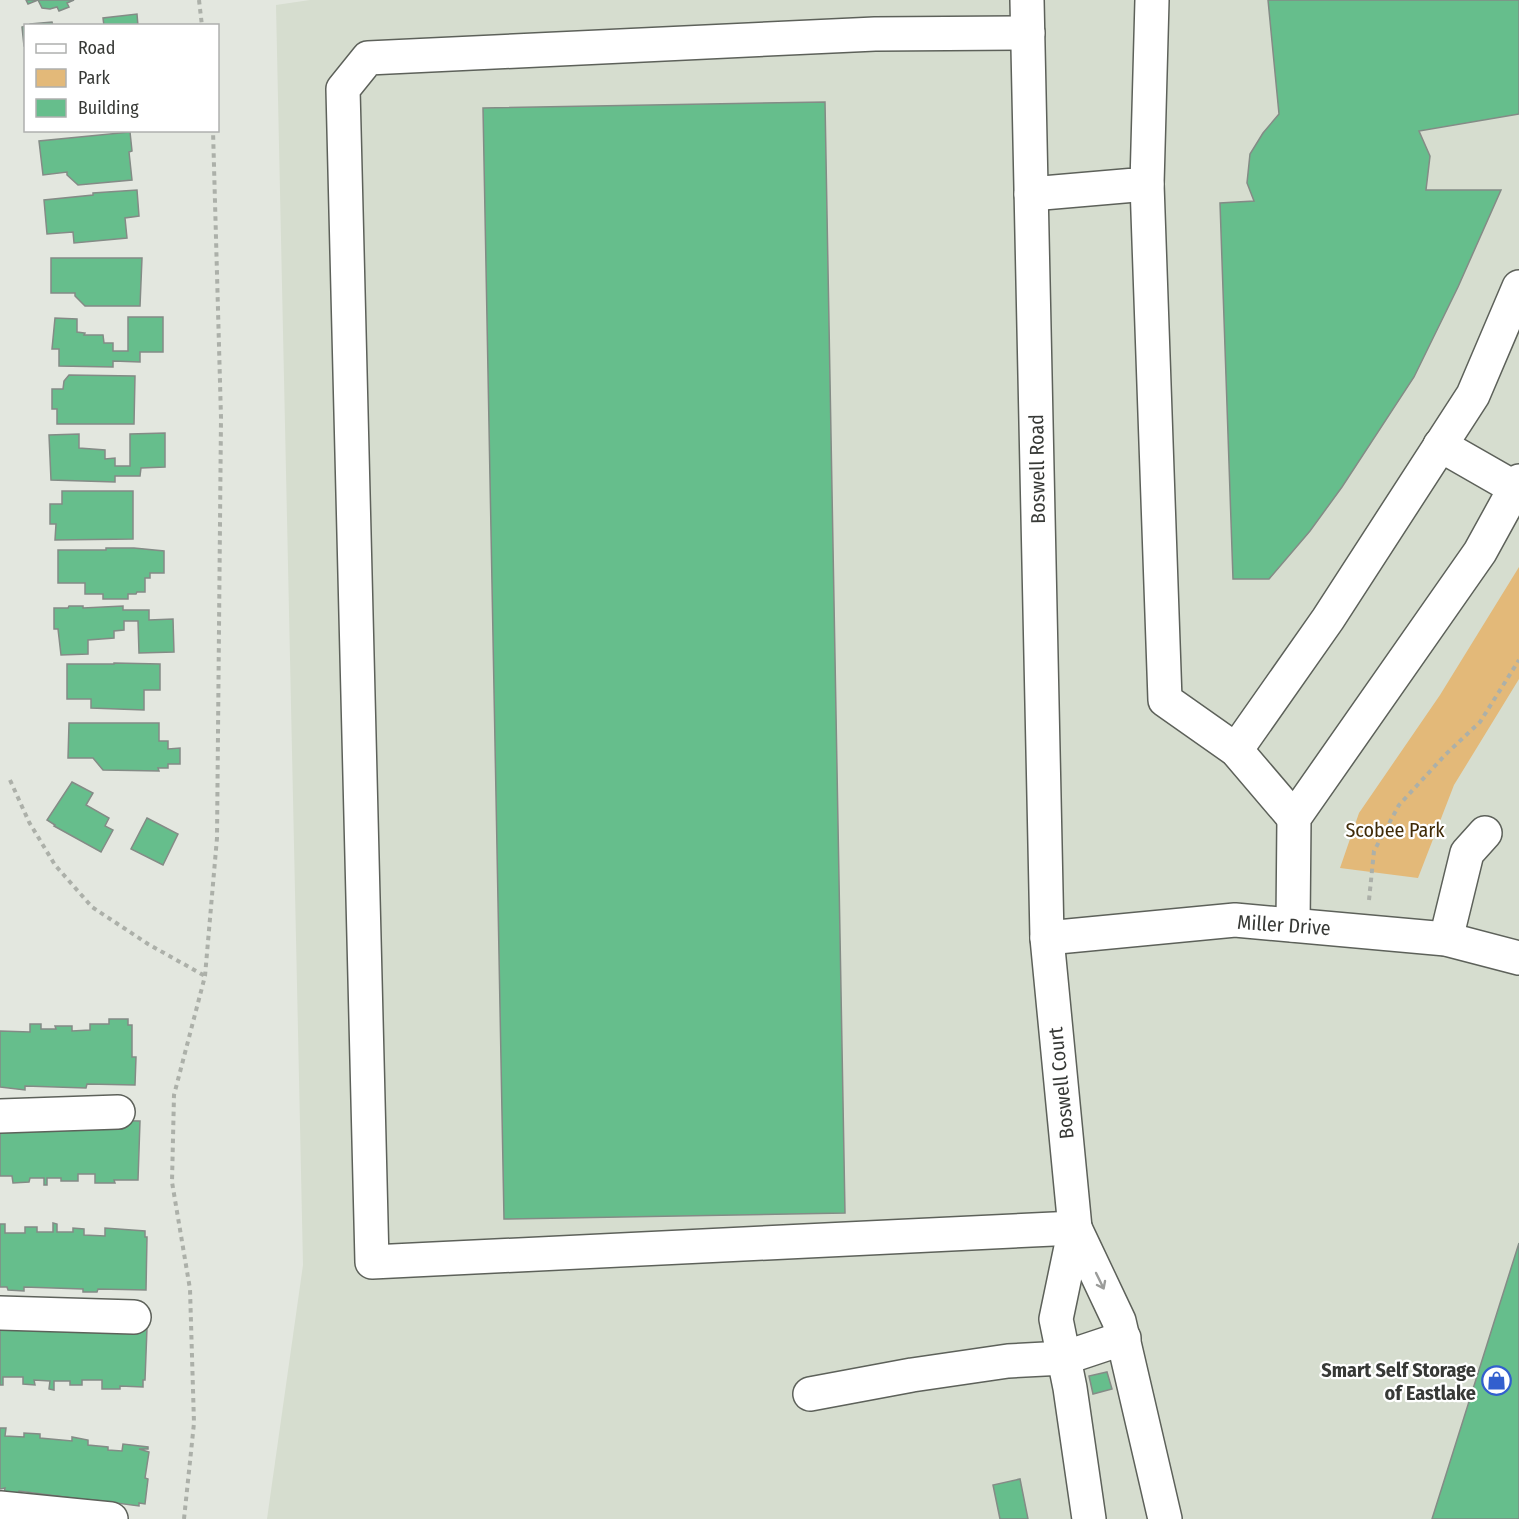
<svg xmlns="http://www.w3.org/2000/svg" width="1519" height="1519" font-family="'Fira Sans Condensed',sans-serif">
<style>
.built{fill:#d6ddcf}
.green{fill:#e3b979}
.building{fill:#66be8c;stroke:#848b86;stroke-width:1.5}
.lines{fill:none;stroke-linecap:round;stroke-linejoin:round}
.minor-casing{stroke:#5d615a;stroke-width:36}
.path{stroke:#acb0a9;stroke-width:4;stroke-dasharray:4.5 4.5;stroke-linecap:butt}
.minor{stroke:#fff;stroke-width:33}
.oneway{stroke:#9b9c9a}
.labels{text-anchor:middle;stroke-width:4.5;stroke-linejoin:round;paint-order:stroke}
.street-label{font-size:20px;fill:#373936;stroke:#fff}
.park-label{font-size:20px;fill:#3f2a07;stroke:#fff}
.poi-label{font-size:20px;font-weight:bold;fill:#373936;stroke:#fff;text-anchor:end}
</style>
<rect width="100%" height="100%" fill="#e3e7df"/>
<polygon class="built" points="310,0 1519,0 1519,1519 267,1519 303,1265 276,5"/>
<polygon class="green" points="1519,567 1519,679 1454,785 1418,878 1340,868 1359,813 1440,695"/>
<g class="building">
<polygon points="26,0 74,0 67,3 69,7 59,11 57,7 50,9 42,8 38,0 28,4"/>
<polygon points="1268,0 1519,0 1519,114 1419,131 1430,156 1426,190 1501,190 1458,287 1414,377 1342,487 1310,531 1269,579 1233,579 1220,203 1254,201 1247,183 1250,154 1263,133 1279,114"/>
<polygon points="137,14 138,26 104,26 103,18"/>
<polygon points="52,22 53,26 29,26 30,24"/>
<polygon points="26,26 26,46 24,46 22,27"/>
<polygon points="825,102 845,1213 504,1219 483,108"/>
<polygon points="130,132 132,151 129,152 132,180 78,185 67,175 67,172 43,175 39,141"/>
<polygon points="137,190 139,216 125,218 127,238 74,243 73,232 47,234 44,200 93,195 93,193"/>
<polygon points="51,258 142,258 140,306 85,306 75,296 75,293 51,293"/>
<polygon points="128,317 163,317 163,352 140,352 140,362 113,361 113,367 59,366 59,349 52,349 55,318 77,319 77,332 85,333 84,335 103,335 104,343 113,343 113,351 128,351"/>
<polygon points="69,375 135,376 134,424 57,424 57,409 52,409 52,389 63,389 64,381"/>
<polygon points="165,433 165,467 141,468 140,476 115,476 115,482 51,480 49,435 79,434 79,448 105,450 105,459 115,458 115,466 130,466 130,434"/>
<polygon points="62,491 133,491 133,539 55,540 56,524 50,524 50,504 62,504"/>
<polygon points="106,548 134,548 164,551 164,573 150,573 150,578 145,578 145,592 137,592 136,594 128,594 128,599 103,599 103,594 85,594 85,583 58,583 58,550 106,550"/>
<polygon points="69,606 83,606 83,608 123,606 123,610 149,610 149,620 173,619 174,652 139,653 138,621 124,621 124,630 114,631 114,638 88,640 88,654 61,655 58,629 54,629 54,608 68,608"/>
<polygon points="114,663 160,664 160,690 144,690 144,710 91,708 91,699 67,699 67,664 114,664"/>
<polygon points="69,723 159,723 159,741 168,741 168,749 180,748 180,764 168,764 168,768 158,768 159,771 103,770 93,758 68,758"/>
<polygon points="72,782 93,793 86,805 109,818 105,826 113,830 101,852 54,826 55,825 47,820"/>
<polygon points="147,818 178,834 163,865 131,849"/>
<polygon points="109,1019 128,1019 128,1025 132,1025 132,1057 136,1057 135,1085 87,1084 86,1088 25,1086 25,1090 0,1087 0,1031 30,1032 30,1024 41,1024 41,1029 56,1029 55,1026 72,1026 72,1031 90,1030 90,1024 109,1024"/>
<polygon points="0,1119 140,1121 138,1180 114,1180 115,1183 95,1183 95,1174 78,1174 78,1181 61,1181 61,1178 47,1178 47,1185 44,1185 44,1178 30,1178 29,1182 13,1183 12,1176 0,1176"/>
<polygon points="53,1223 57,1224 57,1232 73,1232 73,1228 84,1229 84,1235 105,1236 105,1228 145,1231 145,1237 147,1237 146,1290 98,1289 97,1292 83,1292 83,1289 24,1287 24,1291 8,1290 7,1287 0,1287 0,1224 5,1224 5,1233 25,1233 25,1227 37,1227 37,1232 53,1232"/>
<polygon points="1519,1243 1519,1519 1432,1519"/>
<polygon points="0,1323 147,1328 145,1380 143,1380 143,1387 120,1386 120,1389 102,1389 102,1380 82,1380 82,1385 70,1385 70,1381 54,1381 54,1390 49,1389 50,1381 34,1380 35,1385 23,1384 23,1377 3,1377 3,1385 0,1385"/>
<polygon points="1107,1372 1112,1389 1093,1394 1089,1376"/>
<polygon points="0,1428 6,1428 5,1436 24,1437 24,1433 40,1434 40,1438 72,1441 72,1437 88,1440 88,1445 108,1447 108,1450 122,1451 123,1444 148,1447 148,1449 139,1449 149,1452 145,1478 148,1479 145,1504 139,1503 139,1506 94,1500 94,1502 79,1501 79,1499 19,1491 19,1495 4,1493 5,1488 0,1489"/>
<polygon points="1020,1479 1028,1519 1000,1519 993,1485"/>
</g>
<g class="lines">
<defs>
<g id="minor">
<polyline points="1027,0 1047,938 1075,1228 1056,1319 1070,1388 1089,1519"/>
<polyline points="1028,33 875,34 368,58 343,89 372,1262 1075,1228"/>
<polyline points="1147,184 1165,700 1236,750 1294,818"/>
<polyline points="1031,194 1147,184 1152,0"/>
<polyline points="1440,445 1515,488"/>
<polyline points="1236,750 1328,619 1473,395 1519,287"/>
<polyline points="1293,925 1294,818 1480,552 1519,481"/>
<polyline points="1047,938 1235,920 1446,939 1519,958"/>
<polyline points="1446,939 1467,853 1485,833"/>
<polyline points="0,1116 118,1112"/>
<polyline points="1075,1228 1119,1321 1165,1519"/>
<polyline points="0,1313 134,1317"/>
<polyline points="810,1394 912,1375 1008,1361 1064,1358 1124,1338"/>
<polyline points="0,1508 111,1519"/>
</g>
</defs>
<use href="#minor" class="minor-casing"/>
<g class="path">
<polyline points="199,0 202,26"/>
<polyline points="10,780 29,822 55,865 92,907 148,944 205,976"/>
<polyline points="1369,900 1374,851 1399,805 1445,755 1480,722 1519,660"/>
<polyline points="184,1519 194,1423 190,1289 172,1182 174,1095 205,976 217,838 221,418 213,130"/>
</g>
<use href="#minor" class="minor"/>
</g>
<defs><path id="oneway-shaft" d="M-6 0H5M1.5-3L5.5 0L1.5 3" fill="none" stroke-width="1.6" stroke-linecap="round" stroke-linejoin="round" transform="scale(1.5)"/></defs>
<use class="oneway" href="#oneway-shaft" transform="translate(1100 1281) rotate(64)"/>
<defs>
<symbol id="shop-ring" viewBox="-11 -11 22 22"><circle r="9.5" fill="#fff" stroke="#325fce" stroke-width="1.5"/><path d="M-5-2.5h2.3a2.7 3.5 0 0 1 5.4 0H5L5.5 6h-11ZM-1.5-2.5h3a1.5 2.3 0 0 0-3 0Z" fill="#325fce"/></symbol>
</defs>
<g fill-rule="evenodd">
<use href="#shop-ring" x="1480" y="1364" width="33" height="33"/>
</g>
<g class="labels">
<g class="street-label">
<text transform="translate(1037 469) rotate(-91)" y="7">Boswell Road</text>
<text transform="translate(1284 925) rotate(4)" y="7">Miller Drive</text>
<text transform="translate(1061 1083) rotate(-96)" y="7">Boswell Court</text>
</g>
<g class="park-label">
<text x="1395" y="837">Scobee Park</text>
</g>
<g class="poi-label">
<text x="1476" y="1377">Smart Self Storage<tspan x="1476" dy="23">of Eastlake</tspan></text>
</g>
</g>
<rect x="24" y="24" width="195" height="108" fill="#ffffff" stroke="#afb0af" stroke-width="1.5"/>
<rect x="36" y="44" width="30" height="9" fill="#ffffff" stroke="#afb0af" stroke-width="1.5"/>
<text x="78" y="54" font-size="18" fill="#373936">Road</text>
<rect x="36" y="69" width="30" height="18" fill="#e3b979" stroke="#afb0af" stroke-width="1.5"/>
<text x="78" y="84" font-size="18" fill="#373936">Park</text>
<rect x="36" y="99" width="30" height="18" fill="#66be8c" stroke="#afb0af" stroke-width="1.5"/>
<text x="78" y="114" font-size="18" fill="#373936">Building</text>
</svg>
